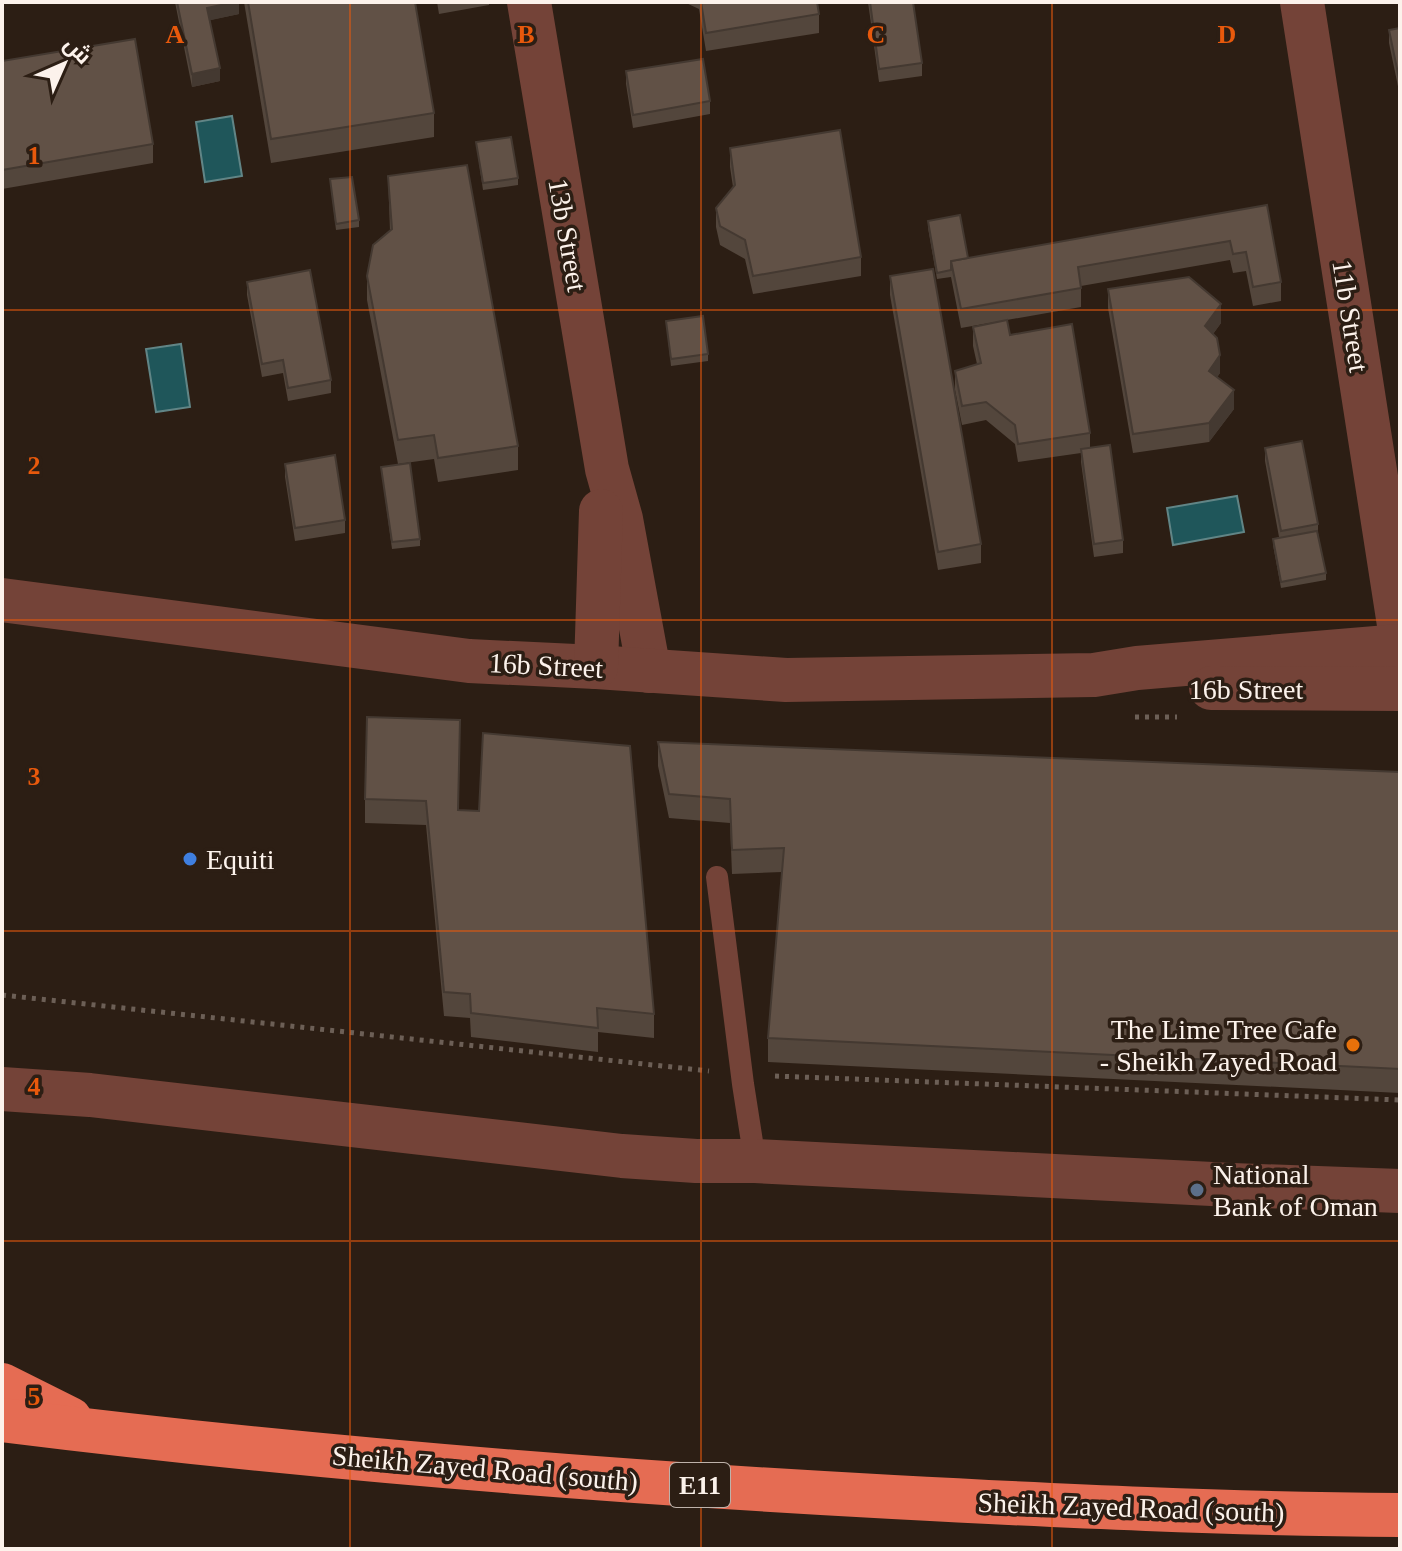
<svg xmlns="http://www.w3.org/2000/svg" width="1402" height="1551" font-family="'Times New Roman',Cairo,serif">
<style>
.water{fill:#1f565a;stroke:#618586;stroke-width:2}
.lines{fill:none;stroke-linecap:round;stroke-linejoin:round}
.path{stroke:#6c5f56;stroke-width:5;stroke-dasharray:4 6;stroke-linecap:butt}
.service{stroke:#744338;stroke-width:22}
.minor{stroke:#744338;stroke-width:44}
.motorway{stroke:#e56c53;stroke-width:44}
.wall{fill:#53463c}
.shaded-wall{fill:#443931}
.building{fill:#615146;stroke:#443931;stroke-width:2}
.grid{fill:none;stroke:#e8590c;stroke-width:2;stroke-opacity:0.55}
.shop-dot{fill:#3f7fe0;stroke:#2c1e14;stroke-width:3}
.food-dot{fill:#e8710a;stroke:#2c1e14;stroke-width:3}
.service-dot{fill:#5c6f8a;stroke:#2c1e14;stroke-width:3}
.labels{text-anchor:middle;stroke-width:7;stroke-linejoin:round;paint-order:stroke}
.shield{fill:#2c1e14;stroke:#beb2aa;stroke-width:2}
.shield-label{font-size:26px;font-weight:bold;fill:#fcf2eb}
.street-label{font-size:28px;fill:#fcf2eb;stroke:#2c1e14}
.poi-label{font-size:28px;fill:#fcf2eb;stroke:#2c1e14;text-anchor:start}
.grid-label{font-size:26px;text-anchor:middle;font-weight:bold;fill:#e8590c;stroke:#2c1e14;stroke-width:7;stroke-linejoin:round;paint-order:stroke}
</style>
<rect width="100%" height="100%" fill="#2c1e14"/>
<g class="water">
<polygon points="232,116 242,176 205,182 196,122"/>
<polygon points="181,344 190,407 156,412 146,349"/>
<polygon points="1237,496 1244,532 1173,545 1167,508"/>
</g>
<g class="lines">
<g class="path">
<polyline points="1135,717 1177,717"/>
<polyline points="2,995 709,1071"/>
<polyline points="775,1076 1400,1100"/>
</g>
<polyline class="service" points="717,877 743,1084 755,1161"/>
<g class="minor">
<polyline points="529,2 607,469 621,519 649,671"/>
<polyline points="1302,2 1400,631"/>
<polyline points="2,600 469,661 596,667 786,680 1094,675 1137,668 1400,646"/>
<polyline points="596,667 601,511"/>
<polyline points="1211,688 1400,689"/>
<polyline points="2,1089 90,1095 622,1156 696,1161 755,1161 1232,1185 1400,1191"/>
</g>
<g class="motorway">
<polyline points="2,1385 70,1419"/>
<path d="M2,1420C298,1457 596,1481 893,1497C1062,1506 1231,1514 1400,1515"/>
</g>
</g>
<g class="wall">
<polygon points="175,2 239,2 239,14 210,20 220,81 192,87"/>
<polygon points="244,2 415,2 434,113 434,137 271,163"/>
<polygon points="437,2 489,2 489,5 439,14"/>
<polygon points="684,2 817,2 819,14 819,33 706,51 699,9"/>
<polygon points="868,2 913,2 922,63 922,76 879,82"/>
<polygon points="1400,28 1400,96 1389,43 1389,30"/>
<polygon points="2,61 153,144 153,163 2,189"/>
<polygon points="626,71 710,101 710,114 633,128 626,84"/>
<polygon points="476,142 518,178 518,185 483,190"/>
<polygon points="730,148 861,257 861,276 753,294 745,259 720,245 716,227 716,208 733,187 730,167"/>
<polygon points="388,176 518,446 518,470 438,482 434,459 398,464 367,300 367,276 390,231"/>
<polygon points="330,179 359,220 359,227 336,230"/>
<polygon points="1267,205 1281,282 1281,301 1253,306 1246,271 1233,273 1230,260 1081,286 1081,307 961,328 951,277 937,279 928,228 928,221 968,258"/>
<polygon points="890,276 981,544 981,563 938,570 890,295"/>
<polygon points="247,282 331,380 331,393 288,401 283,373 262,377 247,295"/>
<polygon points="1108,289 1221,323 1213,334 1220,373 1217,377 1234,409 1209,442 1133,453 1108,308"/>
<polygon points="666,321 708,354 708,361 671,366"/>
<polygon points="973,327 1010,335 1090,433 1090,447 1123,540 1123,553 1094,557 1081,462 1081,453 1018,462 1015,444 986,420 962,425 955,390 955,371 977,364 973,346"/>
<polygon points="1265,448 1318,524 1318,533 1326,573 1326,580 1281,588 1273,545 1273,539 1279,537 1265,461"/>
<polygon points="285,464 345,520 345,533 295,541 285,477"/>
<polygon points="381,467 420,539 420,546 392,549"/>
<polygon points="658,742 1400,772 1400,1093 768,1062 768,1038 782,872 732,874 730,823 669,818 658,766"/>
<polygon points="460,744 458,810 654,1014 654,1038 598,1032 598,1052 471,1037 470,1018 444,1016 426,825 365,823 365,799"/>
</g>
<g class="shaded-wall">
<polygon points="235,2 239,2 239,14 207,21 207,8"/>
<polygon points="220,68 220,81 192,87 192,74"/>
<polygon points="1221,304 1221,323 1205,345 1205,326"/>
<polygon points="1220,355 1220,373 1209,389 1209,371"/>
<polygon points="1234,390 1234,409 1209,442 1209,423"/>
</g>
<g class="building">
<polygon points="177,2 235,2 207,8 220,68 192,74"/>
<polygon points="248,2 415,2 434,113 271,139"/>
<polygon points="701,2 817,2 819,14 706,33"/>
<polygon points="870,2 913,2 922,63 879,69"/>
<polygon points="1400,28 1400,83 1389,30"/>
<polygon points="135,39 153,144 2,170 2,61"/>
<polygon points="703,59 710,101 633,115 626,71"/>
<polygon points="840,130 861,257 753,276 745,240 720,226 716,208 735,185 730,148"/>
<polygon points="511,137 518,178 483,183 476,142"/>
<polygon points="467,165 518,446 438,458 434,435 398,440 367,276 373,245 392,229 388,176"/>
<polygon points="352,177 359,220 336,224 330,179"/>
<polygon points="1267,205 1281,282 1253,287 1246,252 1233,254 1230,241 1078,267 1081,288 961,309 951,261"/>
<polygon points="960,215 968,258 951,261 951,270 937,273 928,221"/>
<polygon points="933,269 981,544 938,552 890,276"/>
<polygon points="310,270 331,380 288,388 283,360 262,364 247,282"/>
<polygon points="1189,277 1221,304 1205,326 1217,338 1220,355 1209,371 1234,390 1209,423 1133,434 1108,289"/>
<polygon points="703,316 708,354 671,359 666,321"/>
<polygon points="1007,320 1010,335 1072,324 1090,433 1018,444 1015,425 986,402 962,406 955,371 981,363 973,327"/>
<polygon points="1302,441 1318,524 1281,531 1265,448"/>
<polygon points="1110,445 1123,540 1094,544 1081,449"/>
<polygon points="335,455 345,520 295,528 285,464"/>
<polygon points="410,463 420,539 392,542 381,467"/>
<polygon points="1317,531 1326,573 1281,582 1273,539"/>
<polygon points="367,717 460,720 458,810 479,811 483,733 630,746 654,1014 597,1008 598,1028 471,1013 470,994 444,992 426,801 365,799"/>
<polygon points="658,742 1400,772 1400,1069 768,1038 784,848 732,850 730,799 669,794"/>
</g>
<path class="grid" d="M350,2V1549M701,2V1549M1052,2V1549M2,310H1400M2,620H1400M2,931H1400M2,1241H1400"/>
<circle class="shop-dot" cx="190" cy="859" r="8"/>
<circle class="food-dot" cx="1353" cy="1045" r="8"/>
<circle class="service-dot" cx="1197" cy="1190" r="8"/>
<g class="labels">
<rect class="shield" x="670" y="1463" width="60" height="44" rx="6"/>
<g class="shield-label">
<text x="700" y="1494">E11</text>
</g>
<g class="street-label">
<text transform="translate(568 235) rotate(80)" y="10">13b Street</text>
<text transform="translate(1351 316) rotate(81)" y="10">11b Street</text>
<text transform="translate(546 665) rotate(3)" y="10">16b Street</text>
<text x="1246" y="699">16b Street</text>
<text transform="translate(485 1468) rotate(5)" y="10">Sheikh Zayed Road (south)</text>
<text transform="translate(1131 1507) rotate(2)" y="10">Sheikh Zayed Road (south)</text>
</g>
<g class="poi-label">
<text x="206" y="869">Equiti</text>
<text x="1337" y="1039" text-anchor="end">The Lime Tree Cafe<tspan x="1337" dy="32">- Sheikh Zayed Road</tspan></text>
<text x="1213" y="1184">National<tspan x="1213" dy="32">Bank of Oman</tspan></text>
</g>
</g>
<g class="grid-label">
<text x="175" y="43">A</text>
<text x="526" y="43">B</text>
<text x="876" y="43">C</text>
<text x="1227" y="43">D</text>
<text x="34" y="164">1</text>
<text x="34" y="474">2</text>
<text x="34" y="785">3</text>
<text x="34" y="1095">4</text>
<text x="34" y="1405">5</text>
</g>
<rect width="1402" height="1551" fill="none" stroke="#fcf2eb" stroke-width="8"/>
<g transform="translate(64 64) rotate(45)" stroke="#2c1e14" stroke-width="6" paint-order="stroke">
<path d="M0-6L14 30L0 20L-14 30Z" fill="#fcf2eb"/>
<text y="-12" font-size="22" font-weight="bold" text-anchor="middle" fill="#fcf2eb">ش</text>
</g>
</svg>
